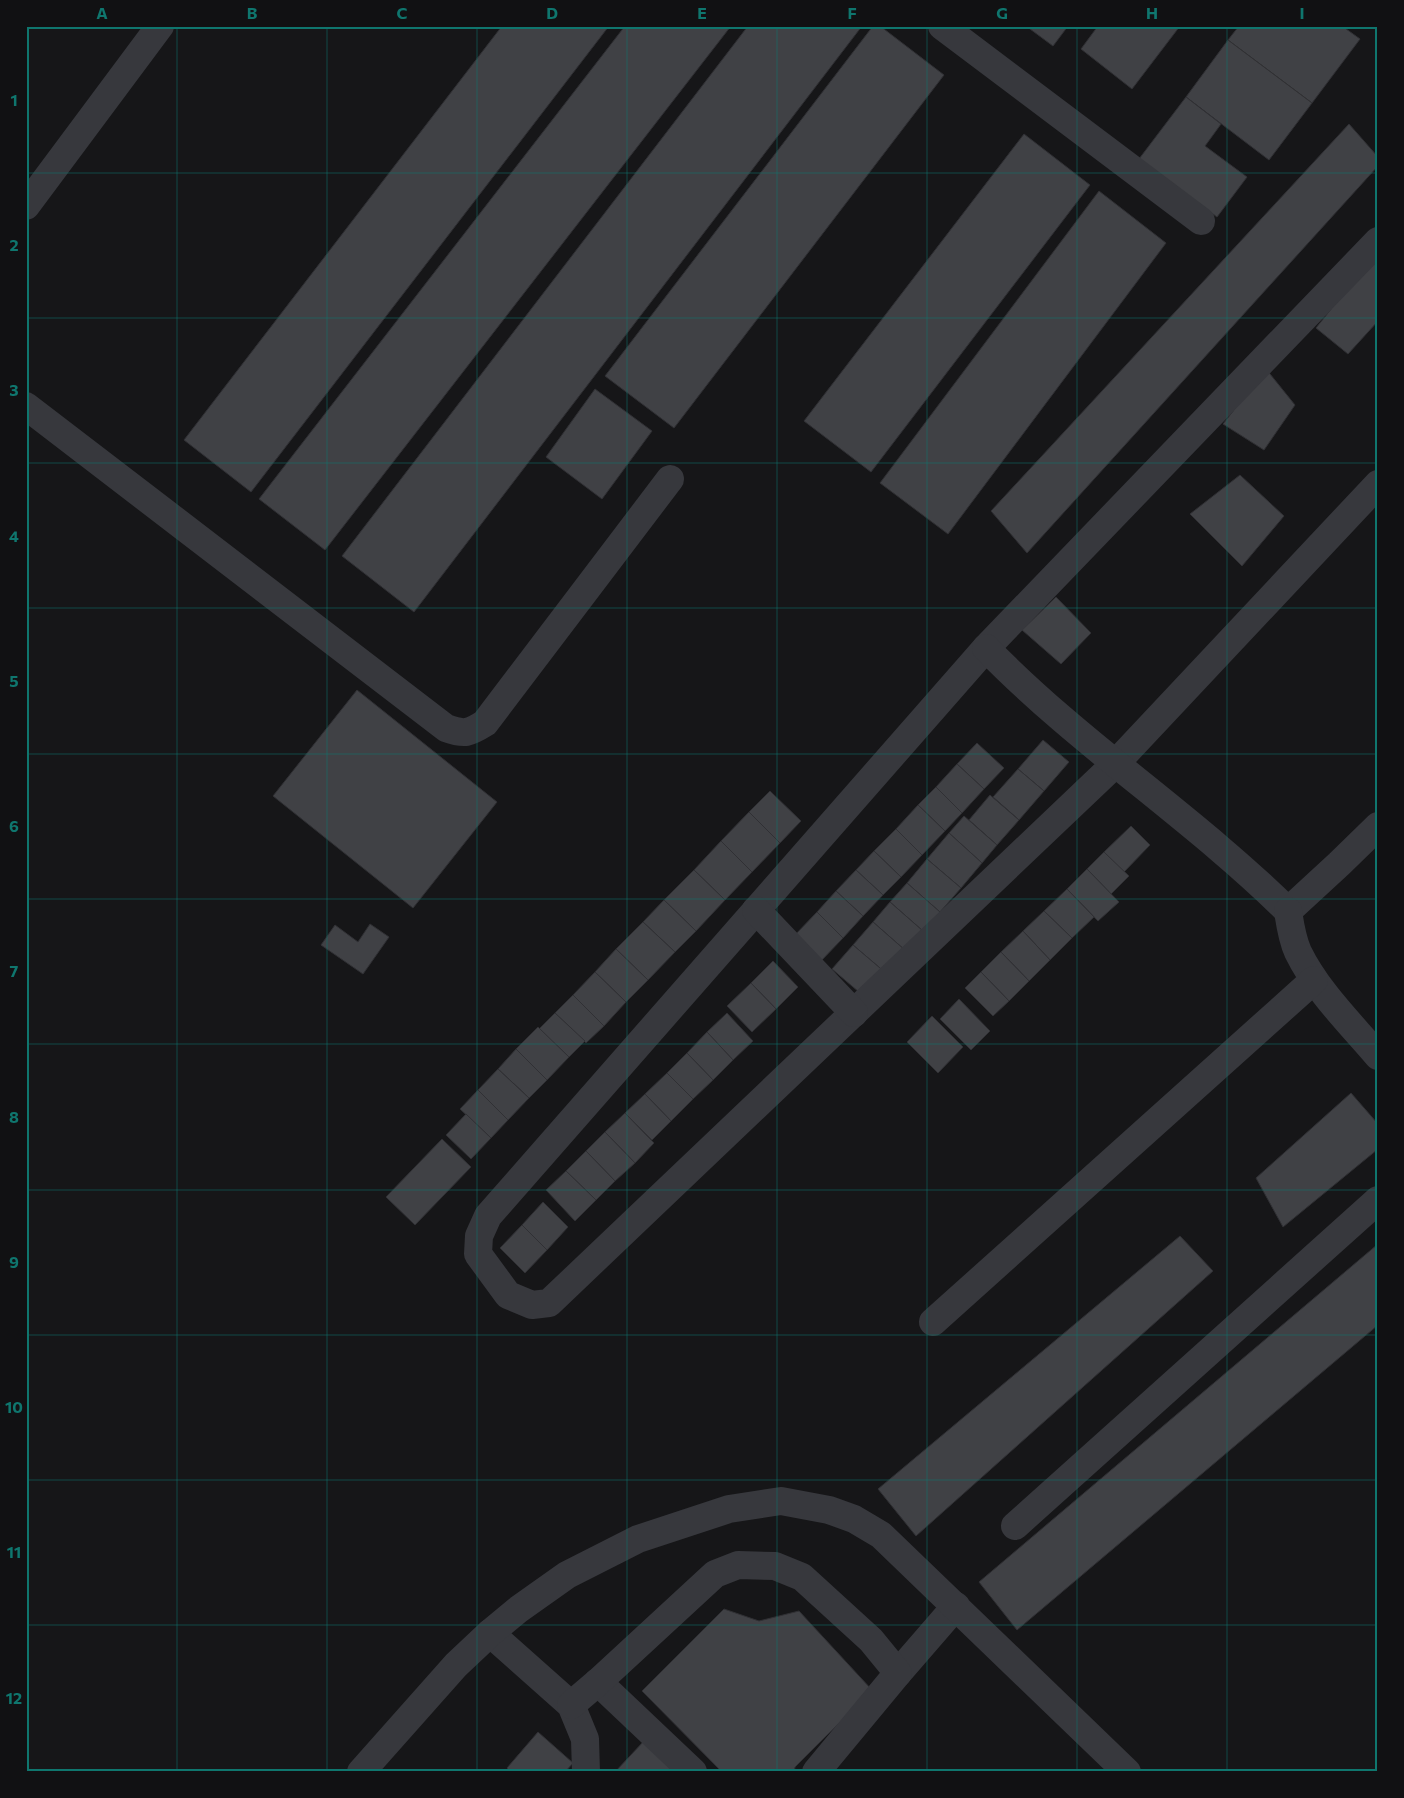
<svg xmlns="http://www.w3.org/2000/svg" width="1404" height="1798" font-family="Commissioner,sans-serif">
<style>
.building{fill:#404145;stroke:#303034}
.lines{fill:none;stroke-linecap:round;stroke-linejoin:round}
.minor{stroke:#37383d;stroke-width:28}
.grid{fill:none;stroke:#0f766e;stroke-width:1;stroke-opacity:0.55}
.neatline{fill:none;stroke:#0f766e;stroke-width:2}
.grid-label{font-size:16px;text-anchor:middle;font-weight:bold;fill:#0f766e}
</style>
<rect width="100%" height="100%" fill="#161618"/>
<g class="building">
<polygon points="502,26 609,26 251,492 184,440"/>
<polygon points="625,26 731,26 325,550 259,499"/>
<polygon points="748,26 862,26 414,612 342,556"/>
<polygon points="873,26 880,26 944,75 674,428 605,376"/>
<polygon points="1026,26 1068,26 1053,46"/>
<polygon points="1098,26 1180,26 1132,89 1081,49"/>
<polygon points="1239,26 1342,26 1360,39 1312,103 1228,40"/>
<polygon points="1228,40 1312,103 1269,160 1186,97"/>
<polygon points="1186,97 1221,124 1205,146 1247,177 1217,217 1139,159"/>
<polygon points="1349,124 1378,157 1378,166 1027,553 991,511"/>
<polygon points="1024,134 1090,185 871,472 804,421"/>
<polygon points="1099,191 1166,243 948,534 880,483"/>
<polygon points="1378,250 1378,321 1348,354 1316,328"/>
<polygon points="1266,369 1295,405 1264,450 1223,424"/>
<polygon points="595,389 652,431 602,499 546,457"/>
<polygon points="1240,475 1284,516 1242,566 1190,514"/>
<polygon points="1056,597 1091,633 1061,664 1022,630"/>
<polygon points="357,690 497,802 413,908 273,796"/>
<polygon points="1043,740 1069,762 1044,791 1018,769"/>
<polygon points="977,743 1004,768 984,789 957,764"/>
<polygon points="957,764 984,789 962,813 936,787"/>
<polygon points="1018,769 1044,791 1019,820 993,797"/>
<polygon points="936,787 962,813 945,831 918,805"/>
<polygon points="770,791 801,821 780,843 749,812"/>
<polygon points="990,795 1019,820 997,845 969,820"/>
<polygon points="918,805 945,831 922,855 896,829"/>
<polygon points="749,812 780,843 752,872 721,841"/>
<polygon points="964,816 997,845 982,863 949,833"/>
<polygon points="1131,826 1150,845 1124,872 1104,852"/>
<polygon points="896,829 922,855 901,877 874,851"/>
<polygon points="949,833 982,863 961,888 927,859"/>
<polygon points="721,841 752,872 725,900 694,870"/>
<polygon points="874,851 901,877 883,895 856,870"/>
<polygon points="1104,852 1129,876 1111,894 1087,869"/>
<polygon points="927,859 961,888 940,912 907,883"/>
<polygon points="1087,869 1119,902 1098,921 1067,889"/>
<polygon points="694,870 725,900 696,931 664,900"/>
<polygon points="856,870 883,895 863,916 836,891"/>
<polygon points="907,883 940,912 923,931 890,902"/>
<polygon points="1067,889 1094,917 1072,938 1044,911"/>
<polygon points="836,891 863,916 843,938 817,912"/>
<polygon points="664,900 696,931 675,952 643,922"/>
<polygon points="890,902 923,931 906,951 873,922"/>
<polygon points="1044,911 1072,938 1050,960 1023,931"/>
<polygon points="817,912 843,938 820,962 794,936"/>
<polygon points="643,922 675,952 648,980 616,949"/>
<polygon points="873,922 906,951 887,974 853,945"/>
<polygon points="370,924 389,937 363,974 321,945 335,925 358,942"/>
<polygon points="1023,931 1050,960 1029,981 1001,952"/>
<polygon points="853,945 887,974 866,998 832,969"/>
<polygon points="616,949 648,980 626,1002 595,972"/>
<polygon points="1001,952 1029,981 1009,1001 981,972"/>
<polygon points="773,961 798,987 776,1009 751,983"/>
<polygon points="595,972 626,1002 604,1026 573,995"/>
<polygon points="981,972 1009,1001 993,1016 965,988"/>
<polygon points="751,983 776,1009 752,1032 727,1006"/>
<polygon points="573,995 604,1026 586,1043 555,1013"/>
<polygon points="959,999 990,1031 971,1050 940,1019"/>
<polygon points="555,1013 585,1041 569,1057 539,1029"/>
<polygon points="727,1013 753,1041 733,1060 707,1032"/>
<polygon points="932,1016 963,1047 938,1073 907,1042"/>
<polygon points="538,1027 569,1057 547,1080 516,1049"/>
<polygon points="707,1032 733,1060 713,1080 687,1053"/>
<polygon points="516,1049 547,1080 529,1098 498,1069"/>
<polygon points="687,1053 713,1080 693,1099 667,1073"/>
<polygon points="498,1069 529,1098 508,1120 478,1090"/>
<polygon points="667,1073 693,1099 671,1121 645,1094"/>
<polygon points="478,1090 508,1120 491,1138 460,1109"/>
<polygon points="1351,1093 1378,1124 1378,1149 1283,1227 1256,1178"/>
<polygon points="645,1094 671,1121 652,1140 625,1113"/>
<polygon points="625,1113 654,1143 635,1163 605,1132"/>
<polygon points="466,1114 491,1138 471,1159 446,1135"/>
<polygon points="605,1132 635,1163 615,1181 586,1151"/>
<polygon points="442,1139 471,1167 415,1225 386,1197"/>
<polygon points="586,1151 615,1181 596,1200 566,1171"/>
<polygon points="566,1171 596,1200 575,1221 546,1190"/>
<polygon points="543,1202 568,1227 547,1250 522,1225"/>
<polygon points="522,1225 547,1250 525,1273 500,1248"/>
<polygon points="1180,1236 1213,1271 916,1536 878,1489"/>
<polygon points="1378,1244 1378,1325 1017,1630 979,1582"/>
<polygon points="724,1609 759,1621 799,1611 872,1690 795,1767 794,1772 722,1772 642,1691"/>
<polygon points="538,1732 573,1763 565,1772 511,1772 507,1768"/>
<polygon points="644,1741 677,1772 615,1772"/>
</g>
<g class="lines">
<g class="minor">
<polyline points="942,26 1201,221"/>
<polyline points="26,206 160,26"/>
<polyline points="1378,241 986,648 488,1216 479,1236 478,1254 508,1295 532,1305 549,1303 1115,764 1378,484"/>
<path d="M26,406L446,728C465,735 469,733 485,723L670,479"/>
<path d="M986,648C1079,744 1193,817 1288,911L1339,864L1378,826"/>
<polyline points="756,910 854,1013"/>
<path d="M1288,911C1290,924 1292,939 1298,952C1317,991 1350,1023 1378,1056"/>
<polyline points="933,1322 1314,980"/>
<polyline points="1015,1526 1378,1200"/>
<polyline points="490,1633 571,1705 585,1739 586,1772"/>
<polyline points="898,1673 956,1606"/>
<polyline points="598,1682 693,1772"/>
<polyline points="571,1705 598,1682 715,1574 738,1565 775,1566 802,1577 871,1640 898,1673 816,1772"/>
<polyline points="361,1772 456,1665 490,1633 519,1609 567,1575 638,1539 729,1509 781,1501 829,1510 854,1519 881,1535 1127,1772"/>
</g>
</g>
<path class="grid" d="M177,26V1772M327,26V1772M477,26V1772M627,26V1772M777,26V1772M927,26V1772M1077,26V1772M1227,26V1772M26,173H1378M26,318H1378M26,463H1378M26,608H1378M26,754H1378M26,899H1378M26,1044H1378M26,1190H1378M26,1335H1378M26,1480H1378M26,1625H1378"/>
<rect width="1404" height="1798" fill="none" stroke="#111113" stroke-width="55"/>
<rect x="28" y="28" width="1348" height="1742" class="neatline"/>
<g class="grid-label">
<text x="102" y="19">A</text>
<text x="252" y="19">B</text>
<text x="402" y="19">C</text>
<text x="552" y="19">D</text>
<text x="702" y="19">E</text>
<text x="852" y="19">F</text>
<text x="1002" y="19">G</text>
<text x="1152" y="19">H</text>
<text x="1302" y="19">I</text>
<text x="14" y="106">1</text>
<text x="14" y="251">2</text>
<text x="14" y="396">3</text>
<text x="14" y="542">4</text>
<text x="14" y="687">5</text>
<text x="14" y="832">6</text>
<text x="14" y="977">7</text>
<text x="14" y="1123">8</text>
<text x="14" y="1268">9</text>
<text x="14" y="1413">10</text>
<text x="14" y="1558">11</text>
<text x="14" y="1704">12</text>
</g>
</svg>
